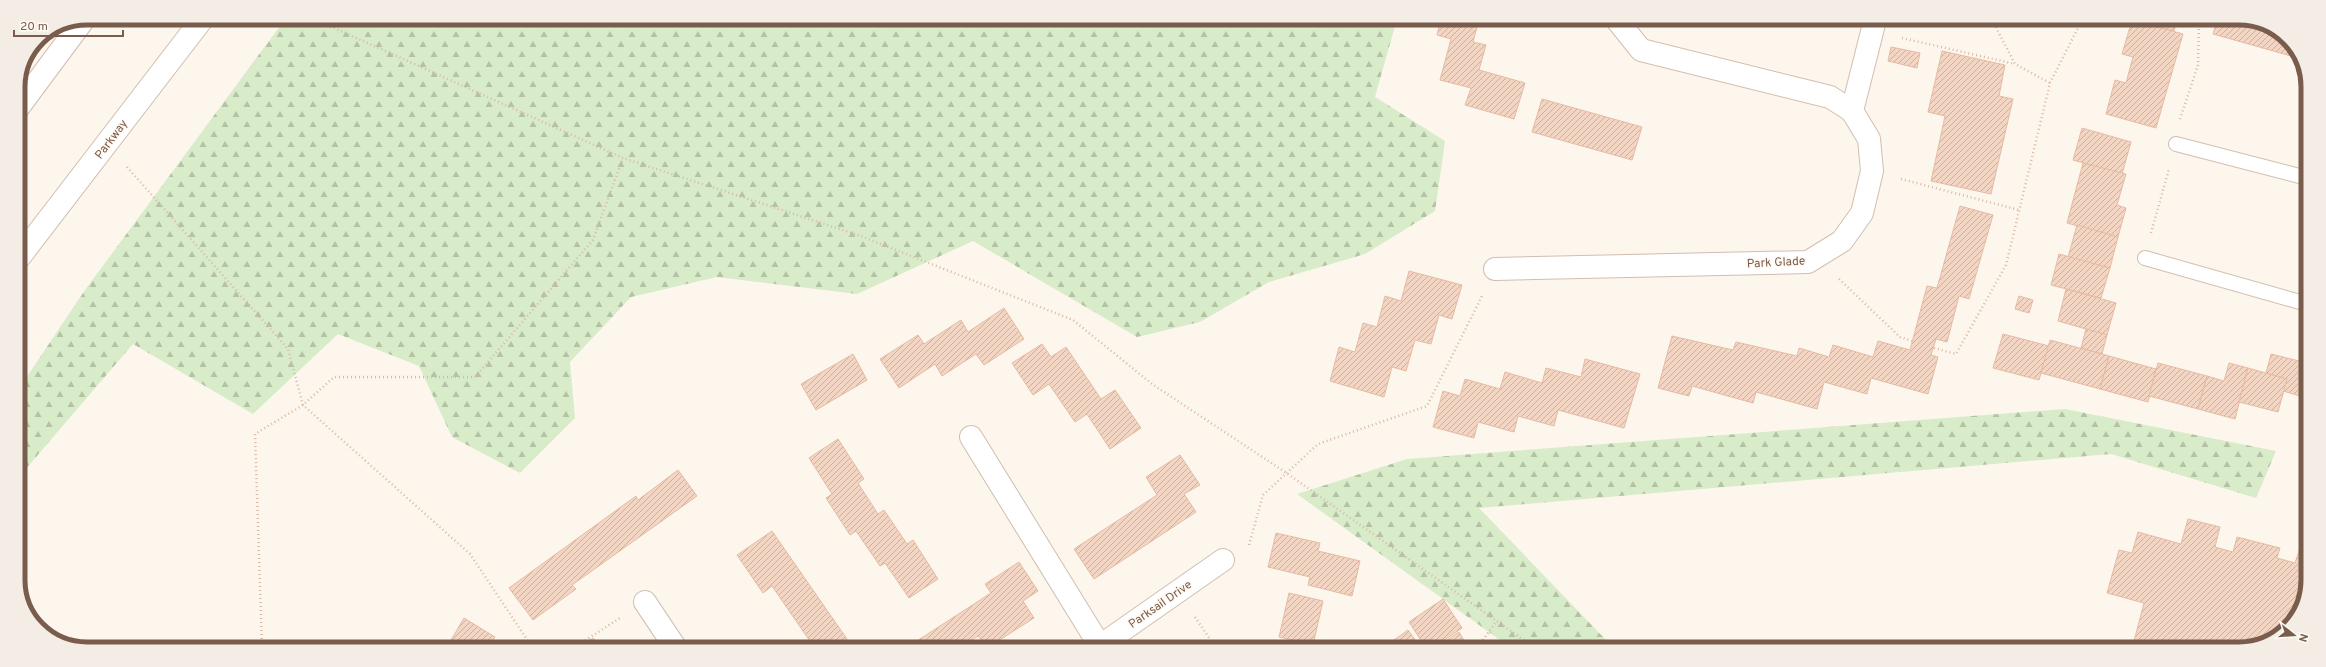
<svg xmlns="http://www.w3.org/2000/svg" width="2326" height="667" font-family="Overpass,sans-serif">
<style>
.forest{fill:url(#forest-firs)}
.building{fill:url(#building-hatch);stroke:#e6bba3}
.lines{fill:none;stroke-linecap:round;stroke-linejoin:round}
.service-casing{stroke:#d1beb0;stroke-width:16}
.minor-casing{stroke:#d1beb0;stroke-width:24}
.tertiary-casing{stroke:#d1beb0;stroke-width:24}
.path{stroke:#d9b8a5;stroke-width:2.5;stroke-dasharray:1 3;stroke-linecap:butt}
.service{stroke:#fff;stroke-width:14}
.minor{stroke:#fff;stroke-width:22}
.tertiary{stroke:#fff;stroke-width:22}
.labels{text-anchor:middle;stroke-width:3;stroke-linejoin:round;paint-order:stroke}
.street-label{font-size:12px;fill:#7a5c4d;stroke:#fffaf3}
.rim{fill:none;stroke:#7a5c4d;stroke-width:5}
</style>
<defs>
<pattern id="forest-firs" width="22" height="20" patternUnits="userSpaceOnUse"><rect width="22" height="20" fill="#d8ecc9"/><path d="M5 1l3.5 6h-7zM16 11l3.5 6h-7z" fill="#b4c2a5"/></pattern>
<pattern id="building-hatch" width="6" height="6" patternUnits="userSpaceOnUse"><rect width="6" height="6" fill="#f3d5c3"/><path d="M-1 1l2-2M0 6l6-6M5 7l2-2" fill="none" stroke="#cab0a1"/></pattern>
</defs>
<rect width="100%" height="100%" fill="#fdf6ec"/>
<g class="forest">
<polygon points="286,18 1397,19 1375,97 1445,141 1435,211 1365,254 1269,282 1200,322 1137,337 973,241 857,294 717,277 631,297 570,362 575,418 520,473 452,437 419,366 338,334 253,414 133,344 18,478 18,390 85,290"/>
<polygon points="2065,409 2276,451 2256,498 2111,454 1479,508 1606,640 1694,648 1511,648 1297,494 1407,459"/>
</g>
<g class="building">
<polygon points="1441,19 1479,19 1473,42 1486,45 1479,70 1525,83 1514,119 1465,105 1471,88 1440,80 1451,39 1437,35"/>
<polygon points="2132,20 2183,34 2156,128 2106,114 2115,80 2126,83 2133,57 2122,54"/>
<polygon points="2140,20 2177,20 2174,31 2140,22"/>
<polygon points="2217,20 2257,20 2291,42 2298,58 2213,34"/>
<polygon points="1891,47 1920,53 1917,68 1888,61"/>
<polygon points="1942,51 2005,65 1999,96 2013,99 1991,194 1931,181 1945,116 1928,112"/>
<polygon points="1542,99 1642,127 1632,160 1532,132"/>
<polygon points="2082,128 2131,142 2122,174 2073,160"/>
<polygon points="2083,163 2126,174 2117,205 2126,208 2118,237 2067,223"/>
<polygon points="1960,206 1993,215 1969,299 1959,296 1947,342 1936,339 1931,355 1938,357 1928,394 1871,378 1867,394 1824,382 1817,409 1756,392 1753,403 1692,386 1689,396 1658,388 1672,336 1733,350 1736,342 1797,356 1799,348 1829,357 1833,345 1873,357 1878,341 1910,350 1927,286 1937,288"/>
<polygon points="2077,225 2118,237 2110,268 2068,257"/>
<polygon points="2059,254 2110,268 2101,298 2051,285"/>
<polygon points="1409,271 1462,285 1452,319 1439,315 1431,344 1415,340 1406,371 1392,367 1384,397 1330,381 1339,347 1355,352 1363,323 1377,327 1385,296 1401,301"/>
<polygon points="2066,289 2116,303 2107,335 2058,321"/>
<polygon points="2019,296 2033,300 2029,313 2015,309"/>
<polygon points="1004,308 1024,339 984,365 976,354 942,376 935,364 899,388 880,359 918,335 924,344 961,320 968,332"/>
<polygon points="2086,329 2107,335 2102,354 2081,348"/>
<polygon points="2003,334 2049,346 2039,380 1993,368"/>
<polygon points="2050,340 2109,356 2100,389 2041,373"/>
<polygon points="1042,344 1051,357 1066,347 1101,399 1115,390 1141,428 1110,449 1087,414 1075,422 1049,384 1033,395 1012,363"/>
<polygon points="853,354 867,380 816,410 801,384"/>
<polygon points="2271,354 2307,363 2307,398 2283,391 2287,379 2266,373"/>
<polygon points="2109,356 2156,369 2148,402 2100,389"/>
<polygon points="1585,359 1640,374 1624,428 1558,410 1554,426 1518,416 1514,432 1478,422 1474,438 1433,427 1443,391 1460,396 1465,379 1500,389 1505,372 1542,383 1546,368 1581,377"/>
<polygon points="2158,363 2207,376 2198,409 2149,396"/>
<polygon points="2229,363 2248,368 2235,419 2198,409 2207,376 2224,381"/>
<polygon points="2248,368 2287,379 2278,412 2239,402"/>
<polygon points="838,439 864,479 858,483 878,514 884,510 907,544 913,540 938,579 909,598 885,563 880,566 856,531 850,535 826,498 832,494 809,458"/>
<polygon points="1180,455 1200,485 1184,494 1196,512 1094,579 1074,549 1157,495 1146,477"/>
<polygon points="678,470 697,496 572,585 576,589 533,620 509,588 636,496 638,500"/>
<polygon points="2188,519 2220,527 2215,547 2233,552 2237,537 2280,548 2277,558 2295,563 2300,548 2306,550 2306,598 2281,635 2261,642 2251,639 2249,646 2240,649 2147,649 2148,645 2134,641 2144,603 2107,593 2119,550 2132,553 2138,532 2181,544"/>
<polygon points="772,531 847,639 836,648 814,647 772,586 763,593 737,555"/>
<polygon points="1276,533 1320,543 1318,551 1360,561 1352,596 1308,585 1310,577 1268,567"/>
<polygon points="1019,562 1038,591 1023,601 1034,618 987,648 978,636 959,648 906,648 991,593 985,584"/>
<polygon points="1289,593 1323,601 1313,645 1279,637"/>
<polygon points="1443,599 1462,628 1432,648 1426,648 1409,622"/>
<polygon points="464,618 495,637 488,647 447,647"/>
<polygon points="1408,630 1421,648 1383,648"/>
<polygon points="1459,632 1468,647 1435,648"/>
<polygon points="593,638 600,647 580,647"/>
</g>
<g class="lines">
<defs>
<g id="service">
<polyline points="2176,144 2307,178"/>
<polyline points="2145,258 2307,304"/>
</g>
<g id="minor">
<polyline points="18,108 84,19"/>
<polyline points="1852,111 1875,20"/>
<polyline points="1495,269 1808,262 1842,241 1862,213 1872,171 1869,139 1852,111 1830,97 1641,50 1617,20"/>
<polyline points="971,437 1100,646"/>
<polyline points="645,602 675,647"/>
<polyline points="1097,648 1223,560"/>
</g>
<polyline id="tertiary" points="18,259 203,18"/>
</defs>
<use href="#service" class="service-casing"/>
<use href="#minor" class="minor-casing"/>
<use href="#tertiary" class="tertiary-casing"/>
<g class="path">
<polyline points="312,18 623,158 858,235 1073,320 1152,384 1285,472 1535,648"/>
<polyline points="1992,20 2015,64 2050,83"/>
<polyline points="1902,38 2015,64"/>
<polyline points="2180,119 2198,65 2199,20"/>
<polyline points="127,167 288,349 303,405 470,554 532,647"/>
<polyline points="1901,179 2019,210"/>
<polyline points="2151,233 2169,169"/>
<polyline points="1839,279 1900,337 1912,341"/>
<polyline points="1934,348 1956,354 2006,265 2050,83 2082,20"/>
<polyline points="1249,545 1263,495 1318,444 1427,406 1482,296"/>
<polyline points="1195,617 1216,648"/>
<polyline points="262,647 255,434 303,405 334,377 475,377 593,240 623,158"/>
<polyline points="575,647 620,618"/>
<polyline points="1474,648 1480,644 1496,622"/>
</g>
<use href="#service" class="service"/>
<use href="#minor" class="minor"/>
<use href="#tertiary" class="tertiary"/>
</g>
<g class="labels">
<g class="street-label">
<text transform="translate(111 139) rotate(-53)" y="4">Parkway</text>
<text transform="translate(1776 262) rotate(-3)" y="4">Park Glade</text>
<text transform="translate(1160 604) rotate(-35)" y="4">Parksail Drive</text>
</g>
</g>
<path d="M0 0H2326V667H0ZM87 25H2239A62 62 0 0 1 2301 87V580A62 62 0 0 1 2239 642H87A62 62 0 0 1 25 580V87A62 62 0 0 1 87 25Z" fill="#f4ede6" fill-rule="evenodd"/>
<path class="rim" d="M87 25H2239A62 62 0 0 1 2301 87V580A62 62 0 0 1 2239 642H87A62 62 0 0 1 25 580V87A62 62 0 0 1 87 25Z"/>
<g transform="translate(2294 635) rotate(107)" stroke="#fffaf3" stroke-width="3" paint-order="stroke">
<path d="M0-3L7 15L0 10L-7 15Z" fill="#7a5c4d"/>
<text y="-6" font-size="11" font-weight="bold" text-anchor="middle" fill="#7a5c4d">N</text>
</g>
<path d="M14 30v6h109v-6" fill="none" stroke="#7a5c4d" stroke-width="2"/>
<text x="20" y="30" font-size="12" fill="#7a5c4d" stroke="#fffaf3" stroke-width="3" paint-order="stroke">20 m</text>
</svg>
